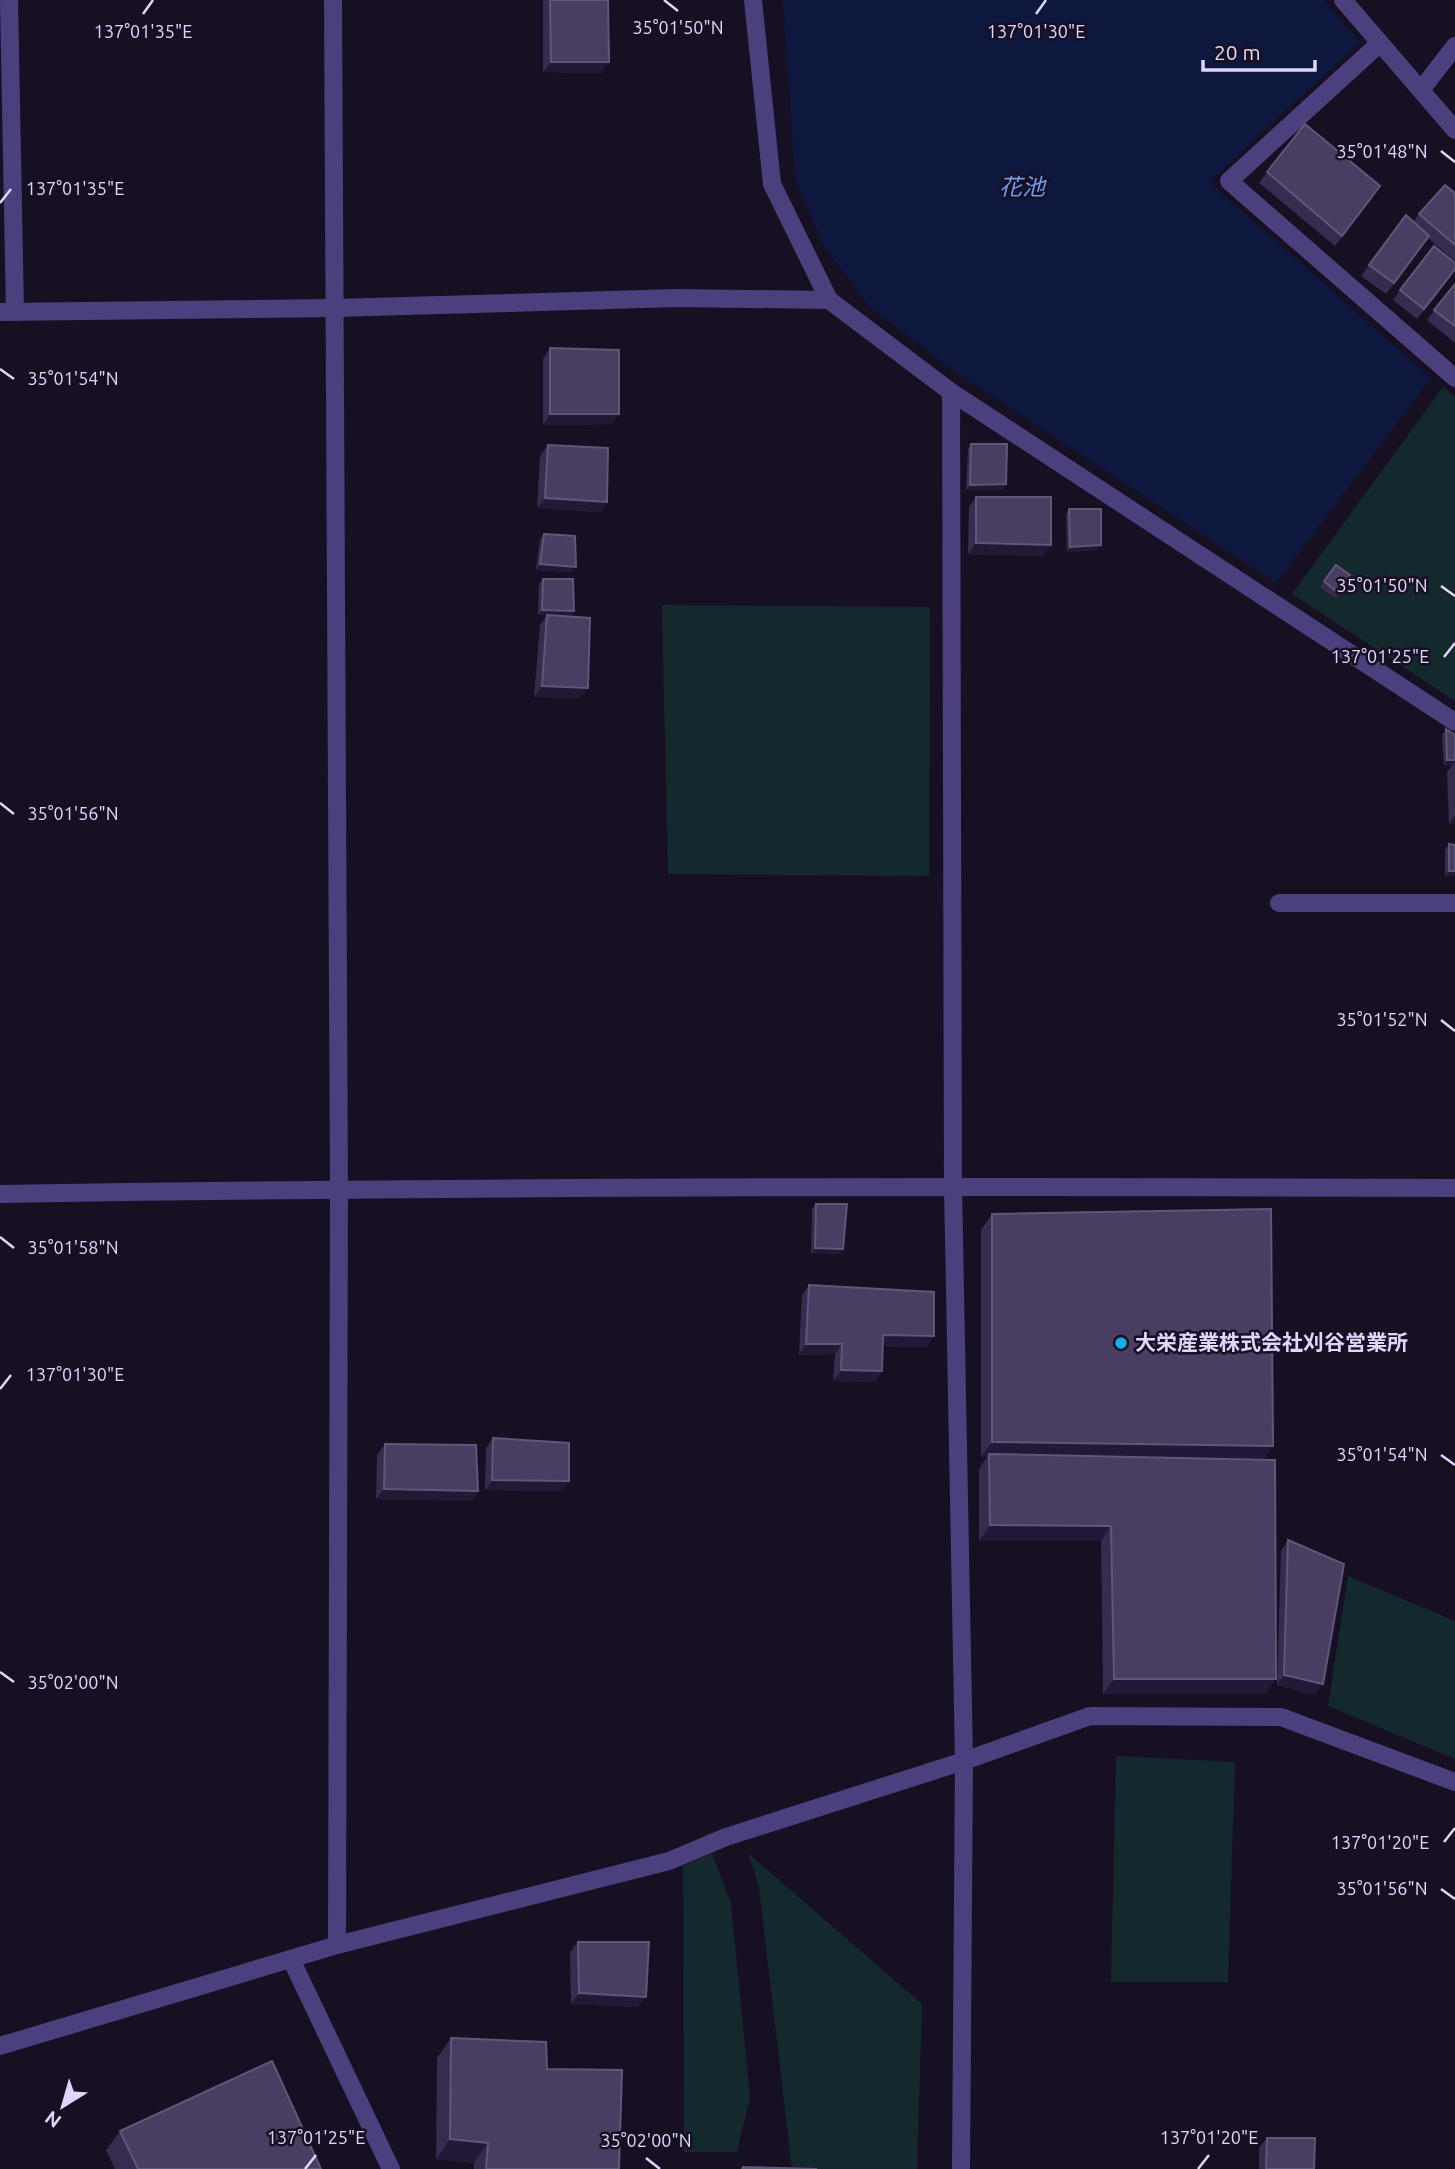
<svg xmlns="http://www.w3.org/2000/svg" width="1455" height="2169" font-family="Ubuntu,'Noto Sans JP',sans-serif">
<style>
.green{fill:#14292d}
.water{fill:#0e173e}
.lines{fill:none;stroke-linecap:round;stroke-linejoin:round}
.street{stroke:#4c3f7e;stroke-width:18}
.wall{fill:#382b50}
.shaded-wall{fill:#231836}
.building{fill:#4a3d62;stroke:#61557a;stroke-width:2}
.ticks{fill:none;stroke:#e0d5fc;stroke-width:2.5}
.poi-dot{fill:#12b0eb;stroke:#171023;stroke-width:2.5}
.labels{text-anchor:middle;stroke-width:5;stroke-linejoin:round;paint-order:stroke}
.poi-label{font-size:21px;font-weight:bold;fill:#e0d5fc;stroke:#171023;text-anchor:start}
.water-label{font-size:23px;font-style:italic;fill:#6b9df4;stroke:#171023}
.ticks-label{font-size:18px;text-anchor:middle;fill:#e0d5fc;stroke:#171023;stroke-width:5;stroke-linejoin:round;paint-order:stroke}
</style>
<rect width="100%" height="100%" fill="#171023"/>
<g class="green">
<polygon points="1443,387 1455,397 1455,701 1292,594"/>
<polygon points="662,605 930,607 929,876 668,874"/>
<polygon points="1348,1576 1455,1621 1455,1759 1328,1706"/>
<polygon points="1116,1756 1235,1762 1228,1982 1111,1982"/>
<polygon points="712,1853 731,1904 750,2097 737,2152 684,2152 683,1866"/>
<polygon points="748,1853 922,2004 917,2169 792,2169 759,1888"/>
</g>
<polygon class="water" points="783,0 1324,0 1360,42 1209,182 1431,378 1276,583 954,371 870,307 823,245 795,177"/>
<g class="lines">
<g class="street">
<polyline points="9,0 15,312"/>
<polyline points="333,0 339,1189 337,1945"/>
<polyline points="753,0 772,184 829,300 951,392 1455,722"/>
<polyline points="1343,0 1455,130"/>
<polyline points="1380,43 1229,181 1455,378"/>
<polyline points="1421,90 1455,46"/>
<polyline points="0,312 335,308 677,298 829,300"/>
<polyline points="951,392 953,1186 964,1761 961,2169"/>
<polyline points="1279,903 1455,903"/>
<path d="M0,1194C485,1186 970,1186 1455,1188"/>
<polyline points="291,1959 391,2169"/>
<polyline points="0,2046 337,1945 669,1861 726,1837 964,1761 1090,1716 1281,1717 1455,1782"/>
</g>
</g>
<g class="wall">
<polygon points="543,0 608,0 602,73 543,72"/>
<polygon points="1267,172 1373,197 1335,246 1259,183"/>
<polygon points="1455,193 1455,261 1428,238 1386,294 1361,276 1406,215 1413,222 1419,214"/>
<polygon points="1451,276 1417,319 1393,300 1400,290"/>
<polygon points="1455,284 1455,343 1427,320"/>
<polygon points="550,348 619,414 612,424 543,425 543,359"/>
<polygon points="971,444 1006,484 1003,490 966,490 968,449"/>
<polygon points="548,445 607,502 600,512 537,508 540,456"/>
<polygon points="976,497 1044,556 968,554 969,507"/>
<polygon points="1069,509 1097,550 1067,552 1066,514"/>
<polygon points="544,534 572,572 536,570 540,539"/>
<polygon points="1336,565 1350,575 1335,598 1320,587"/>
<polygon points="543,579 574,611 570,616 580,698 534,697 540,625 547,615 538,615 539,584"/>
<polygon points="1446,729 1455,735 1455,824 1449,824 1447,772 1452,765 1444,766 1442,735"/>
<polygon points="1449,844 1455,876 1445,876 1445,850"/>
<polygon points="816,1204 840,1254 811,1254 812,1209"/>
<polygon points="992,1214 1263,1460 1265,1694 1103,1694 1101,1541 979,1541 979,1469 987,1457 981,1457 981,1230"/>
<polygon points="809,1285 927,1347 883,1346 882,1371 875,1382 833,1381 835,1354 799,1355 802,1295"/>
<polygon points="493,1438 569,1481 562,1491 485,1490 486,1448"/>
<polygon points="385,1444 478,1491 471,1501 376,1499 377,1455"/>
<polygon points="1288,1540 1323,1684 1315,1695 1277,1685 1281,1551"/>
<polygon points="578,1942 638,2007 571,2004 570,1952"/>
<polygon points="451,2038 547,2069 619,2169 474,2169 474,2163 436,2159 437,2058"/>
<polygon points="120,2131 321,2169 115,2169 106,2150"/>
<polygon points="1267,2138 1314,2169 1259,2169 1259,2148"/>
</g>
<g class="shaded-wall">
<polygon points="551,62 609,62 602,73 543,72"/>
<polygon points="550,414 619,414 612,424 543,425"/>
<polygon points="1006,484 1003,490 966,490 970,485"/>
<polygon points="545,498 607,502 600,512 537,508"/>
<polygon points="976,543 1051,545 1044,556 968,554"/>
<polygon points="1101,545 1097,550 1067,552 1070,547"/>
<polygon points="540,564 576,567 572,572 536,570"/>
<polygon points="542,610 574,611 570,616 538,615"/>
<polygon points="542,686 588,688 580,698 534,697"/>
<polygon points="1447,760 1455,760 1455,765 1455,762 1452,765 1444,766"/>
<polygon points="1455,815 1455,824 1449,824"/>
<polygon points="1449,871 1455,871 1455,876 1445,876"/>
<polygon points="815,1248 843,1249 840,1254 811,1254"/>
<polygon points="883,1335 934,1336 927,1347 876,1346"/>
<polygon points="806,1344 842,1344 835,1354 799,1355"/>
<polygon points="841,1370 882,1371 875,1382 833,1381"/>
<polygon points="992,1442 1273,1446 1262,1462 989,1454 987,1457 981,1457"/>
<polygon points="492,1480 569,1481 562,1491 485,1490"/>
<polygon points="384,1489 478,1491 471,1501 376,1499"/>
<polygon points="990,1525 1111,1526 1101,1541 979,1541"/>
<polygon points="1284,1675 1323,1684 1315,1695 1277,1685"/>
<polygon points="1114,1679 1276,1679 1265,1694 1103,1694"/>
<polygon points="579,1993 646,1997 638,2007 571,2004"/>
<polygon points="450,2139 488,2143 474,2163 436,2159"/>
</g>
<g class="building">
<polygon points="550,0 608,0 609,62 551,62"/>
<polygon points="1305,124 1380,186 1342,236 1267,172"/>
<polygon points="1445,185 1455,193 1455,245 1419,214"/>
<polygon points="1406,215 1429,236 1394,283 1369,265"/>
<polygon points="1434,246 1455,263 1455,269 1424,309 1400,290"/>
<polygon points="1455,284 1455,326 1434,310"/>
<polygon points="550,348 619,350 619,414 550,414"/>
<polygon points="971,444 1007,444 1006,484 970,485"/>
<polygon points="548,445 608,448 607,502 545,498"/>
<polygon points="976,497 1051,497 1051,545 976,543"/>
<polygon points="1069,509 1101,509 1101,545 1070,547"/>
<polygon points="544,534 575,536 576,567 540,564"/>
<polygon points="1336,565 1350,575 1338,593 1324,581"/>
<polygon points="543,579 573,579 574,611 542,610"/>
<polygon points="547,615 590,618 588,688 542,686"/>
<polygon points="1446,729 1455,735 1455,760 1447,760"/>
<polygon points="1449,844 1455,845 1455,871 1449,871"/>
<polygon points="816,1204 847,1204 843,1249 815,1248"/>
<polygon points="1271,1209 1273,1446 992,1442 992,1214"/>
<polygon points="809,1285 934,1292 934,1336 883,1335 882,1371 841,1370 842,1344 806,1344"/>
<polygon points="493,1438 569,1443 569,1481 492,1480"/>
<polygon points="385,1444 476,1445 478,1491 384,1489"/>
<polygon points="989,1454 1275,1460 1276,1679 1114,1679 1111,1526 990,1525"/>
<polygon points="1288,1540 1344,1564 1323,1684 1284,1675"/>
<polygon points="578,1942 649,1942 646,1997 579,1993"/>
<polygon points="451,2038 546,2042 547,2069 622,2070 619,2169 486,2169 488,2143 450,2139"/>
<polygon points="272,2061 321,2169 138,2169 120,2131"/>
<polygon points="1267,2138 1315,2138 1314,2169 1266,2169"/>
<polygon points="743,2167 817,2169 742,2169"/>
</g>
<path class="ticks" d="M664,0L678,11M143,14L153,0M1036,14L1046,0M1441,151L1455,162M0,203L11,189M0,369L14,379M1441,586L1455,596M1444,657L1455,643M0,803L14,814M1441,1020L1455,1031M0,1237L14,1248M0,1389L11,1375M1441,1455L1455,1465M0,1672L14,1682M1444,1842L1455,1828M1441,1889L1455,1899M646,2158L660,2169M305,2169L316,2155M1198,2169L1209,2155"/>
<circle class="poi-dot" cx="1121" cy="1343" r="7"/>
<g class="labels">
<g class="poi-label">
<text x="1135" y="1350">大栄産業株式会社刈谷営業所</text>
</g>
<g class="water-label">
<text x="1022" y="195">花池</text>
</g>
</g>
<g class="ticks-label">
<text x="678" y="34">35°01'50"N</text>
<text x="143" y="38">137°01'35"E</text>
<text x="1036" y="38">137°01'30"E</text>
<text x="1382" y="158">35°01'48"N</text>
<text x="75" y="195">137°01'35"E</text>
<text x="73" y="385">35°01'54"N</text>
<text x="1382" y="592">35°01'50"N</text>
<text x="1380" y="663">137°01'25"E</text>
<text x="73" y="820">35°01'56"N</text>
<text x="1382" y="1026">35°01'52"N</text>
<text x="73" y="1254">35°01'58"N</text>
<text x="75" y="1381">137°01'30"E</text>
<text x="1382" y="1461">35°01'54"N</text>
<text x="73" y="1689">35°02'00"N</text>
<text x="1380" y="1849">137°01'20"E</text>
<text x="1382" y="1895">35°01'56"N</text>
<text x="316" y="2144">137°01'25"E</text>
<text x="1209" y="2144">137°01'20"E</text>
<text x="646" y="2147">35°02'00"N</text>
</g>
<g transform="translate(63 2106) rotate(217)" stroke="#171023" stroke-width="5" paint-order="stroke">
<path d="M0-5L12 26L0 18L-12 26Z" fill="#e0d5fc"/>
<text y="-10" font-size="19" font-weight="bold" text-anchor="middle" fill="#e0d5fc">N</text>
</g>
<path d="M1203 60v10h112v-10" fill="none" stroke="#e0d5fc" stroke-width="3.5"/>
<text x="1214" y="60" font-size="21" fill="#e0d5fc" stroke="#171023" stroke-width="5" paint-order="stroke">20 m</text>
</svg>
